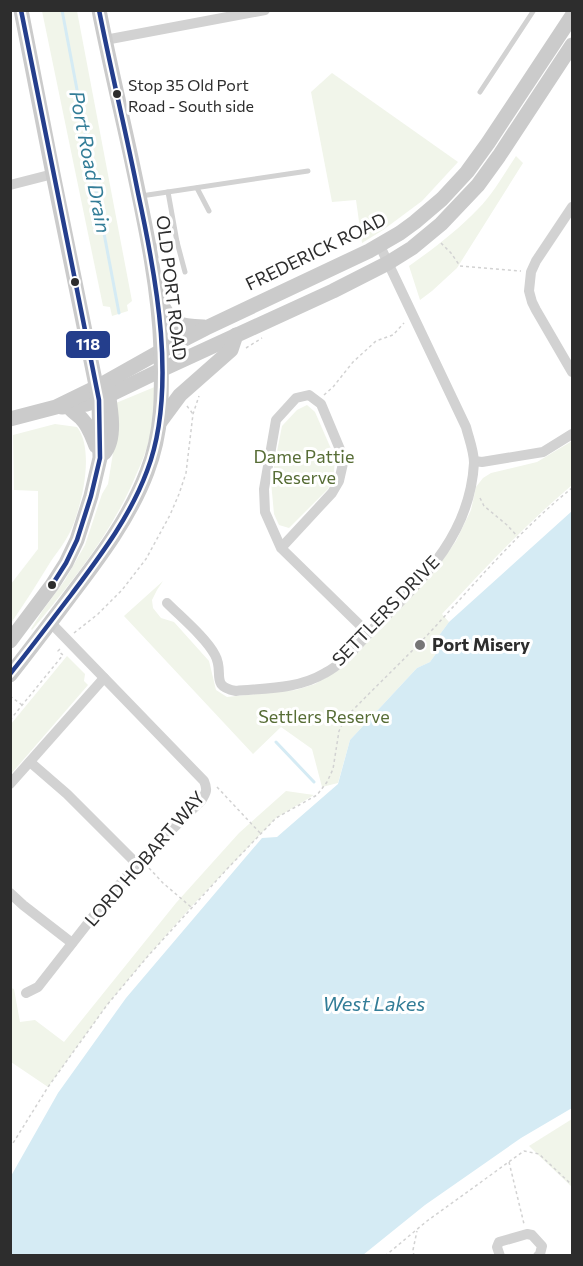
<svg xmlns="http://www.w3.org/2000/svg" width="583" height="1266" font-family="Commissioner,sans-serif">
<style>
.green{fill:#f1f5ea}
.water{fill:#d5ebf4}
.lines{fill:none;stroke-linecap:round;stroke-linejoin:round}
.stream{stroke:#d5ebf4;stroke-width:3}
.path{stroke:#d2d2d2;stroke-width:1.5;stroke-dasharray:3 3;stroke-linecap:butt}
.lane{stroke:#d2d2d2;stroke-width:5}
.street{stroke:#d2d2d2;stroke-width:10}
.secondary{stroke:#cbcbcb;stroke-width:15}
.bus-1-casing{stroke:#fff;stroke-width:9}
.bus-1{stroke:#243e8c;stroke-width:4.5}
.bus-dot{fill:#2d2d2d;stroke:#fff;stroke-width:2}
.poi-dot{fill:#767676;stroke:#fff;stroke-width:2}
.labels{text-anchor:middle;stroke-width:6;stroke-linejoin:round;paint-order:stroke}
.bus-label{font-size:16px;fill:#2d2d2d;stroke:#fff;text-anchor:start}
.street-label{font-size:18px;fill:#2d2d2d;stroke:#fff}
.park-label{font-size:18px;fill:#576d36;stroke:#fff}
.poi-label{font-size:18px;font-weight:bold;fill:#2d2d2d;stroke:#fff;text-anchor:start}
.water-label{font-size:20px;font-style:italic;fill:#337d97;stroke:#fff}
.line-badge{stroke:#fff;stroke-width:2}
.badge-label{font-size:16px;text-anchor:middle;font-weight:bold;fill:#fff}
</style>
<rect width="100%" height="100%" fill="#fff"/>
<g class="green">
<polygon points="42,11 77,11 132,301 127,305 128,311 112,316 110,307 103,306"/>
<polygon points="332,73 458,162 422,201 383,230 362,243 356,200 332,202 311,92"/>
<path d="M516,156L523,163L457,268L432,291L420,300L409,266C433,249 457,231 478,209C493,194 504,174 516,156Z"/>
<path d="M157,386C154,403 153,420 150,436C147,449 142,462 136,475C112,533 72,582 32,630L31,629L43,610L65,580L85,545L102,494L108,484L113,453L116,403Z"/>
<polygon points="307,405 315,412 335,458 334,473 328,489 289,528 279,525 274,514 271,482 282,426 297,410"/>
<path d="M55,424L77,427C95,450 82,505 71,530C66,541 58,551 51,561C38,582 25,603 11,623V584L38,549V491L14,490L13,435Z"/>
<path d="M572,441V485C525,525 484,569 442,614L449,622L435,641L437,652L430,662L417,668L350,740L338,783L322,787L312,749L281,727L253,754L124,616L163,581L157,590L152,600L153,608L161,618L174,622L209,661L216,690L227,697L296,690L315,684L342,668L434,572L456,541L471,510L476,487L483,478L491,473L537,462Z"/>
<polygon points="67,656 85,674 84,681 88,685 11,774 11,724"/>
<polygon points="286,791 314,795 276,818 191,907 148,956 107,1005 48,1087 11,1062 11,988 14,989 20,1022 35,1020 64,1042 176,903 239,833"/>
<polygon points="572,1119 572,1187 529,1146"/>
</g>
<polygon class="water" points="572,511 572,1108 521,1138 425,1205 363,1255 11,1255 11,1176 58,1093 126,998 262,838 277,837 338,784 350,740 417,668 430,662 437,652 435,641 449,622"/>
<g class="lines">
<g class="stream">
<polyline points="62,10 119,313"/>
<polyline points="276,742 314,782"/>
</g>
<g class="path">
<polyline points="441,243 451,253 460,266 521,271"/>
<polyline points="246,348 262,338"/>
<polyline points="324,395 333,387 353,362 376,341 393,335 404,323"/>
<polyline points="187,406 193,414"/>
<polyline points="480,498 484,506 507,525 518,537"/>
<polyline points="74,633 98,614 122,590 146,559 170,515 179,494 186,473 193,414 199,396"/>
<polyline points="10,696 22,705"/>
<polyline points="10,720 63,655 58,651 61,648"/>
<polyline points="217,787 261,834"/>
<polyline points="149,868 163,883 191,907"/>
<path d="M10,1148L48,1087L107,1005L148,956L227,869L276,818L317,795L327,782L333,769L339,731L344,721L352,711C379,683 407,657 433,629C478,580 521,529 572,488"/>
<polyline points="509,1162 524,1224"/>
<polyline points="385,1256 427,1221 524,1151 539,1154 572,1185"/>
<polyline points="414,1256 413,1250 417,1231"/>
</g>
<g class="lane">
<polyline points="480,92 534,10"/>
<polyline points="197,188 209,211"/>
<polyline points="141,196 308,171"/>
<polyline points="177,242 185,272"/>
<polyline points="151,247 177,242 168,192"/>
</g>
<g class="street">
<polyline points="105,40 265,10"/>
<polyline points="10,185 53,174"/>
<polyline points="572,207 536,261 531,272 529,291 532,302 536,310 572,372"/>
<polyline points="474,461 482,462 543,452 572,434"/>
<polyline points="281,548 332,493 339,481 344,459 321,404 309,395 296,398 276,420 264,489 265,512 281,548 368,633"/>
<path d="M167,603C182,618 206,638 215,655C225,673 209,686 236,691C267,688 298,689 325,673C346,662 361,640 378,624C425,577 470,534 474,463C474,451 469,439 466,427L380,246"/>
<polyline points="30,762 67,794 137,864"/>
<polyline points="10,784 104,678"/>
<polyline points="10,893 23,905 72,943"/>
<path d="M26,993L38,987L99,909L137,864L201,801C206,793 208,790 204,781L50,622"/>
<polyline points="500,1256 497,1247 499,1242 527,1234 532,1235 542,1246 540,1254 538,1256"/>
</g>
<g class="secondary">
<path d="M160,301C172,326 177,326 204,327"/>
<polyline points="62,407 87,404 99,400 163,369 333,291 388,263 412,248 441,224 478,185 499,156 572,45"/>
<path d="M69,407C73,412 77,414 81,418C89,426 92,436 96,446"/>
<polyline points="10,419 56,407 97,387 161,351 206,328 369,251 400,233 415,222 442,199 467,172 488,143 572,16"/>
<polyline points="160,422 180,395 231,350 236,335"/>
<path d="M104,453C117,438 110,405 107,386"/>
<polyline points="10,641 52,585 66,563 77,540 91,496 100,458 99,400 53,174 21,10"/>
<path d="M10,675C31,648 51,622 71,595C100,557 130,517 147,472C163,431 162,393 161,350C159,287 145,224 132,162C121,111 109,61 99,10"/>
</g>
<defs>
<g id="bus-1">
<polyline points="21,10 99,400 100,458 91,496 77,540 66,563 52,585"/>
<path d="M10,674C31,648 51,621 71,595C100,556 130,517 147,471C178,390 156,276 138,193C126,132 111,71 99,10"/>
</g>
</defs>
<use href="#bus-1" class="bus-1-casing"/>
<use href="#bus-1" class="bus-1"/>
</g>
<g class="bus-dot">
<circle cx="117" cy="94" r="5"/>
<circle cx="75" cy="282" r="5"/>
<circle cx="52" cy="585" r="5"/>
</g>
<circle class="poi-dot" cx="420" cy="645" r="6"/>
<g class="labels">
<g class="bus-label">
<text x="128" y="91">Stop 35 Old Port<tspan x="128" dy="21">Road - South side</tspan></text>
</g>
<g class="street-label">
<text transform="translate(316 252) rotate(-26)" y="6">FREDERICK ROAD</text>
<text transform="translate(171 288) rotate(83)" y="6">OLD PORT ROAD</text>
<text transform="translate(386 611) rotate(-46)" y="6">SETTLERS DRIVE</text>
<text transform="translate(145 859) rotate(-49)" y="6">LORD HOBART WAY</text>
</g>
<g class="park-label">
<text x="304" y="463">Dame Pattie<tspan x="304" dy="21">Reserve</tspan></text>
<text x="324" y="723">Settlers Reserve</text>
</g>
<g class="poi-label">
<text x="432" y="651">Port Misery</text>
</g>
<g class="water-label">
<text transform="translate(90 162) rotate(79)" y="7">Port Road Drain</text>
<text x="374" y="1011">West Lakes</text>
</g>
</g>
<rect class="line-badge" x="65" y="330" width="46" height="29" rx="6" fill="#243e8c"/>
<g class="badge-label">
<text x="88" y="350">118</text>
</g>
<rect width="583" height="1266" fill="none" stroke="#2d2d2d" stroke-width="24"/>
</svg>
